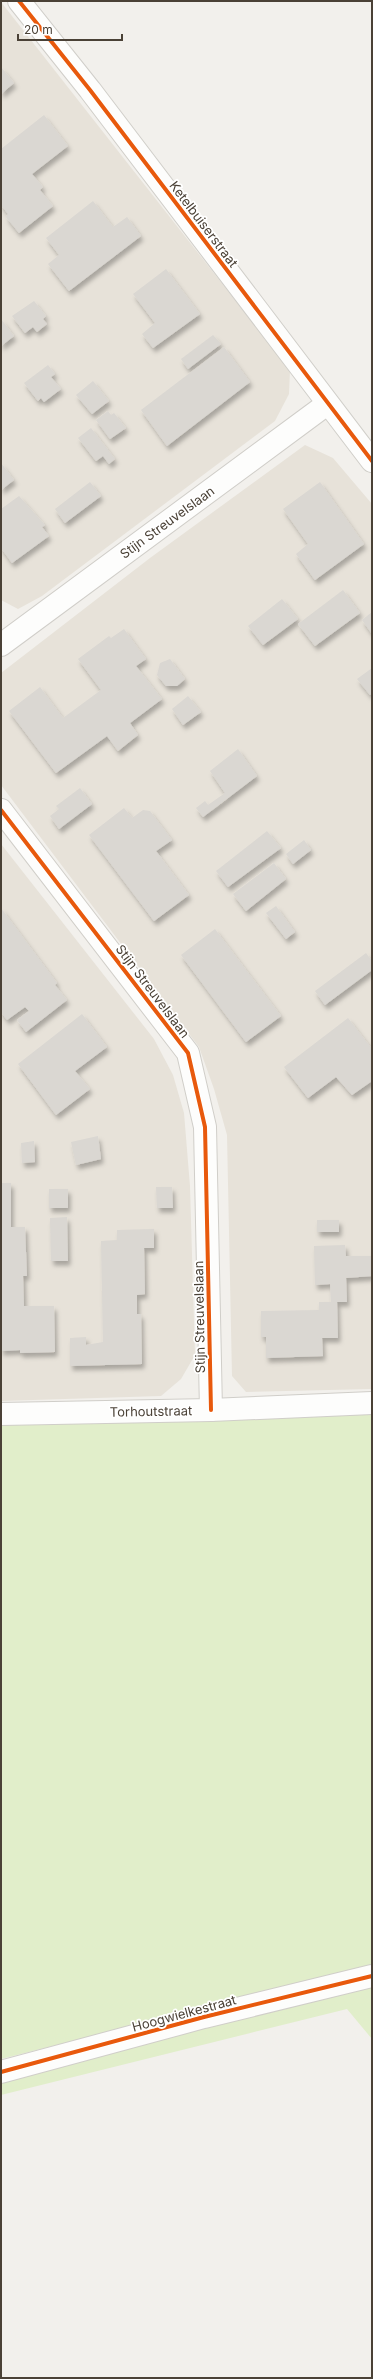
<svg xmlns="http://www.w3.org/2000/svg" width="373" height="2379" font-family="Inter,sans-serif">
<style>
.residential{fill:#e7e2d9}
.green{fill:#e1eeca}
.building{fill:#dad7d2;filter:url(#shadow)}
.lines{fill:none;stroke-linecap:round;stroke-linejoin:round}
.minor-casing{stroke:#d0cec9;stroke-width:24}
.minor{stroke:#fdfdfc;stroke-width:22}
.cycleway-casing{stroke:#fff;stroke-width:6}
.cycleway{stroke:#e8590c;stroke-width:4}
.labels{text-anchor:middle;stroke-width:3.5;stroke-linejoin:round;paint-order:stroke}
.street-label{font-size:13px;fill:#4a4136;stroke:#fff}
</style>
<defs>
<filter id="shadow"><feDropShadow dx="2.5" dy="4.5" stdDeviation="2" flood-color="#0004"/></filter>
</defs>
<rect width="100%" height="100%" fill="#f2f0ec"/>
<g class="residential">
<polygon points="1,2 290,370 289,394 275,421 42,596 18,609 1,600"/>
<polygon points="305,445 333,458 372,504 372,1389 246,1392 232,1376 227,1135 214,1089 199,1047 1,785 1,673 150,558"/>
<polygon points="1,844 154,1039 173,1075 184,1113 190,1186 195,1355 181,1379 161,1396 1,1401"/>
</g>
<g class="green">
<polygon points="372,1412 372,1965 1,2059 1,1424"/>
<polygon points="372,1984 372,2039 347,2009 1,2095 1,2081"/>
</g>
<g class="building">
<polygon points="1,67 14,83 1,94"/>
<polygon points="44,115 68,146 32,174 43,187 40,190 53,206 19,233 6,217 8,214 1,205 1,149"/>
<polygon points="93,201 113,227 127,217 141,236 69,291 48,264 59,255 46,238"/>
<polygon points="166,269 200,314 153,348 142,334 155,323 133,294"/>
<polygon points="34,301 46,316 43,319 47,324 37,332 33,327 25,333 12,316"/>
<polygon points="1,319 14,336 1,346"/>
<polygon points="213,335 221,344 188,369 181,359"/>
<polygon points="224,347 250,382 167,446 141,410"/>
<polygon points="48,365 55,374 51,377 61,389 44,402 41,398 38,401 24,383"/>
<polygon points="93,381 109,401 92,414 76,395"/>
<polygon points="108,411 111,415 114,413 126,428 110,439 96,420"/>
<polygon points="91,428 115,459 109,464 103,456 96,461 78,438"/>
<polygon points="1,463 14,480 1,490"/>
<polygon points="90,482 101,496 65,523 55,509"/>
<polygon points="320,482 364,544 315,580 296,554 308,544 283,509"/>
<polygon points="19,496 45,525 42,527 49,536 12,563 1,548 1,509"/>
<polygon points="343,590 360,613 315,646 298,624"/>
<polygon points="282,599 298,619 263,645 248,626"/>
<polygon points="372,612 372,634 362,620"/>
<polygon points="124,629 146,659 136,666 162,699 130,723 138,735 118,751 107,736 56,773 9,711 40,687 63,718 101,690 78,659 109,636 111,638"/>
<polygon points="170,659 185,679 177,686 166,686 157,675 160,663"/>
<polygon points="372,668 372,694 370,695 357,679"/>
<polygon points="188,696 201,712 183,725 172,709"/>
<polygon points="238,749 257,776 203,817 196,808 205,801 208,805 225,793 210,771"/>
<polygon points="80,788 92,804 59,829 50,816 59,809 56,806"/>
<polygon points="124,808 132,818 143,810 150,811 172,840 156,851 189,895 154,921 89,835"/>
<polygon points="267,831 281,848 228,887 216,871"/>
<polygon points="304,840 311,850 293,864 286,854"/>
<polygon points="274,863 286,879 246,911 233,894"/>
<polygon points="276,906 295,932 286,939 266,913"/>
<polygon points="1,908 57,983 55,985 67,1000 26,1032 17,1020 29,1011 25,1007 7,1020 1,1012"/>
<polygon points="215,929 281,1016 246,1042 181,955"/>
<polygon points="366,953 372,961 372,970 325,1005 315,991"/>
<polygon points="82,1014 107,1047 75,1071 90,1089 56,1115 18,1064"/>
<polygon points="348,1018 372,1049 372,1081 352,1095 336,1077 308,1098 284,1067"/>
<polygon points="98,1136 101,1159 76,1165 71,1142"/>
<polygon points="34,1141 35,1162 22,1163 21,1143"/>
<polygon points="1,1183 11,1183 11,1227 25,1227 27,1276 23,1276 24,1306 54,1306 55,1352 20,1353 20,1350 1,1351"/>
<polygon points="156,1187 172,1187 173,1208 157,1208"/>
<rect x="49" y="1189" width="19" height="19"/>
<polygon points="67,1217 68,1261 51,1261 50,1218"/>
<rect x="317" y="1220" width="22" height="12"/>
<polygon points="154,1229 154,1248 144,1248 145,1294 137,1295 137,1314 141,1314 142,1364 70,1366 70,1338 86,1337 86,1345 103,1342 101,1241 117,1240 117,1230"/>
<polygon points="345,1245 346,1256 372,1256 372,1276 346,1278 347,1302 337,1302 338,1338 322,1338 323,1356 266,1358 266,1337 261,1337 261,1311 319,1310 319,1302 331,1302 330,1284 315,1285 314,1246"/>
</g>
<g class="lines">
<defs>
<g id="minor">
<polyline points="19,1 90,90 372,461"/>
<polyline points="1,645 327,404"/>
<polyline points="1,810 188,1053 205,1127 211,1410"/>
<polyline points="1,1414 211,1410 372,1403"/>
<polyline points="1,2072 204,2017 372,1976"/>
</g>
</defs>
<use href="#minor" class="minor-casing"/>
<use href="#minor" class="minor"/>
<defs>
<g id="cycleway">
<polyline points="19,1 90,90 372,461"/>
<polyline points="1,810 188,1053 205,1127 211,1410"/>
<polyline points="1,2072 204,2017 372,1976"/>
</g>
</defs>
<use href="#cycleway" class="cycleway-casing"/>
<use href="#cycleway" class="cycleway"/>
</g>
<g class="labels">
<g class="street-label">
<text transform="translate(204 224) rotate(53)" y="5">Ketelbuiserstraat</text>
<text transform="translate(167 522) rotate(-36)" y="5">Stijn Streuvelslaan</text>
<text transform="translate(153 991) rotate(53)" y="5">Stijn Streuvelslaan</text>
<text transform="translate(199 1317) rotate(-91)" y="5">Stijn Streuvelslaan</text>
<text transform="translate(151 1411) rotate(-1)" y="5">Torhoutstraat</text>
<text transform="translate(184 2013) rotate(-15)" y="5">Hoogwielkestraat</text>
</g>
</g>
<rect width="373" height="2379" fill="none" stroke="#4a4136" stroke-width="4"/>
<path d="M18 34v6h104v-6" fill="none" stroke="#4a4136" stroke-width="2"/>
<text x="24" y="34" font-size="12" fill="#4a4136" stroke="#ffffff" stroke-width="3" paint-order="stroke">20 m</text>
</svg>
